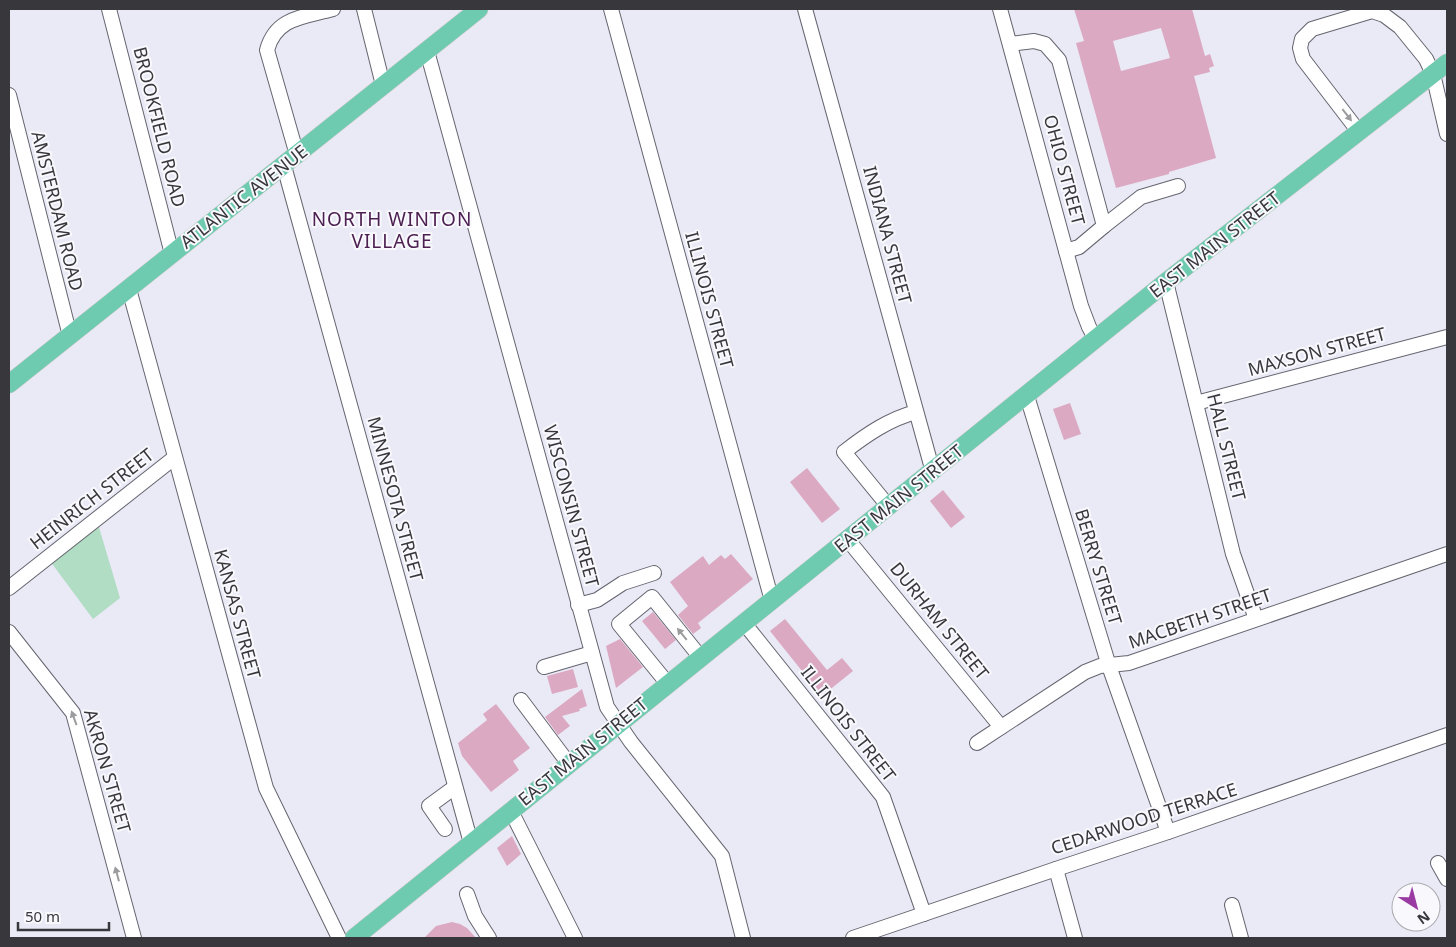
<svg xmlns="http://www.w3.org/2000/svg" width="1456" height="947" font-family="'Noto Sans',sans-serif">
<style>
.green{fill:#b0ddc3}
.building{fill:#dca9c2;fill-rule:evenodd}
.lines{fill:none;stroke-linecap:round;stroke-linejoin:round}
.minor-casing{stroke:#656570;stroke-width:16}
.major-casing{stroke:#cbcbcc;stroke-width:19}
.minor{stroke:#fff;stroke-width:14}
.major{stroke:#6fcbaf;stroke-width:18}
.oneway{fill:#9c9c9e}
.labels{text-anchor:middle;stroke-width:4;stroke-linejoin:round;paint-order:stroke}
.street-label{font-size:18px;fill:#38383c;stroke:#f8f8fd}
.neighbourhood-label{font-size:19px;letter-spacing:1px;fill:#4d2052;stroke:#f8f8fd}
</style>
<rect width="100%" height="100%" fill="#eaeaf6"/>
<polygon class="green" points="98,524 120,598 93,619 50,561"/>
<g class="building">
<path d="M1074,9H1192L1205,56L1210,54L1214,66L1209,68L1210,72L1194,76L1216,158L1169,172V174L1116,188L1076,43L1084,41ZM1161,28L1170,58L1121,71L1113,41Z"/>
<polygon points="1070,403 1081,434 1064,440 1053,409"/>
<polygon points="807,468 840,509 822,523 790,482"/>
<polygon points="943,490 965,517 951,528 930,501"/>
<polygon points="731,554 753,579 698,623 701,628 693,634 678,615 688,606 670,582 703,556 709,565 721,555 725,559"/>
<polygon points="653,612 676,640 665,649 642,621"/>
<polygon points="785,619 827,670 842,658 853,671 822,696 770,631"/>
<polygon points="620,639 643,667 616,688 606,646"/>
<polygon points="573,669 578,687 552,694 547,676"/>
<polygon points="582,689 587,706 579,709 580,711 562,716 570,726 558,735 545,717"/>
<polygon points="496,704 530,748 513,761 519,770 491,792 462,756 458,743 487,720 483,714"/>
<polygon points="512,836 521,854 507,866 497,848"/>
<polygon points="452,922 460,924 467,928 476,938 424,938 436,926"/>
</g>
<g class="lines">
<defs>
<g id="minor">
<polyline points="109,9 172,254"/>
<polyline points="364,9 383,85"/>
<polyline points="611,9 772,601"/>
<polyline points="805,9 933,472"/>
<polyline points="1000,9 1081,306 1089,327 1096,340"/>
<polyline points="1010,44 1034,41 1045,44 1059,60 1104,226 1079,247 1066,251"/>
<polyline points="427,51 607,707 631,742 722,856 743,938"/>
<polyline points="9,95 70,336"/>
<polyline points="1359,132 1303,59 1300,48 1302,39 1312,29 1372,11 1384,15 1400,27 1426,59 1433,74 1447,134"/>
<path d="M297,155L267,50C276,17 304,17 333,9"/>
<polyline points="284,166 471,843"/>
<polyline points="1104,226 1141,197 1178,186"/>
<polyline points="1166,282 1233,554 1256,619"/>
<polyline points="129,289 266,788 339,938"/>
<polyline points="1027,396 1109,666 1168,832"/>
<polyline points="1196,403 1447,337"/>
<path d="M889,507L844,452C866,435 889,419 916,412"/>
<polyline points="848,540 1001,727"/>
<polyline points="9,588 174,458"/>
<polyline points="578,605 597,600 623,583 654,573"/>
<polyline points="744,623 883,797 924,914"/>
<polyline points="9,632 73,713 134,938"/>
<polyline points="544,667 592,653"/>
<polyline points="668,684 619,624 652,597 701,658"/>
<polyline points="521,700 569,764"/>
<polyline points="977,743 1085,672 1100,666 1129,663 1447,554"/>
<polyline points="511,811 575,938"/>
<polyline points="445,829 429,806 455,787"/>
<polyline points="1438,863 1447,879"/>
<polyline points="1056,869 1075,938"/>
<polyline points="467,894 475,916 489,938"/>
<polyline points="1232,905 1241,938"/>
<polyline points="853,938 1056,869 1168,832 1447,735"/>
</g>
<g id="major">
<polyline points="9,384 479,9"/>
<polyline points="354,938 1166,282 1447,63"/>
</g>
</defs>
<use href="#minor" class="minor-casing"/>
<use href="#major" class="major-casing"/>
<use href="#minor" class="minor"/>
<use href="#major" class="major"/>
</g>
<defs><path id="oneway-solid" d="M-6-.8H1V-3.2L6.5 0L1 3.2V.8H-6Z" transform="scale(1.25)"/></defs>
<g class="oneway">
<use href="#oneway-solid" transform="translate(1347 115) rotate(52)"/>
<use href="#oneway-solid" transform="translate(682 634) rotate(-129)"/>
<use href="#oneway-solid" transform="translate(74 718) rotate(-110)"/>
<use href="#oneway-solid" transform="translate(117 874) rotate(-105)"/>
</g>
<g class="labels">
<g class="street-label">
<text transform="translate(159 127) rotate(76)" y="6">BROOKFIELD ROAD</text>
<text transform="translate(1064 170) rotate(75)" y="6">OHIO STREET</text>
<text transform="translate(244 197) rotate(-38)" y="6">ATLANTIC AVENUE</text>
<text transform="translate(57 211) rotate(76)" y="6">AMSTERDAM ROAD</text>
<text transform="translate(887 235) rotate(75)" y="6">INDIANA STREET</text>
<text transform="translate(1215 245) rotate(-38)" y="6">EAST MAIN STREET</text>
<text transform="translate(709 300) rotate(75)" y="6">ILLINOIS STREET</text>
<text transform="translate(1317 352) rotate(-15)" y="6">MAXSON STREET</text>
<text transform="translate(1226 447) rotate(76)" y="6">HALL STREET</text>
<text transform="translate(92 499) rotate(-38)" y="6">HEINRICH STREET</text>
<text transform="translate(395 499) rotate(75)" y="6">MINNESOTA STREET</text>
<text transform="translate(899 499) rotate(-39)" y="6">EAST MAIN STREET</text>
<text transform="translate(571 506) rotate(75)" y="6">WISCONSIN STREET</text>
<text transform="translate(1098 567) rotate(73)" y="6">BERRY STREET</text>
<text transform="translate(237 614) rotate(75)" y="6">KANSAS STREET</text>
<text transform="translate(1200 619) rotate(-19)" y="6">MACBETH STREET</text>
<text transform="translate(939 621) rotate(51)" y="6">DURHAM STREET</text>
<text transform="translate(848 724) rotate(52)" y="6">ILLINOIS STREET</text>
<text transform="translate(583 752) rotate(-39)" y="6">EAST MAIN STREET</text>
<text transform="translate(107 771) rotate(74)" y="6">AKRON STREET</text>
<text transform="translate(1144 819) rotate(-18)" y="6">CEDARWOOD TERRACE</text>
</g>
<g class="neighbourhood-label">
<text x="392" y="226">NORTH WINTON<tspan x="392" dy="22">VILLAGE</tspan></text>
</g>
</g>
<rect width="1456" height="947" fill="none" stroke="#38383c" stroke-width="20"/>
<g transform="translate(1416 907) rotate(144)"><circle r="24" fill="#f8f8fd" stroke="#ababb0"/>
<path d="M0-4L9 19L0 12L-9 19Z" fill="#9a3ba4"/>
<text y="-8" font-size="14" font-weight="bold" text-anchor="middle" fill="#38383c">N</text>
</g>
<path d="M18 922v8h91v-8" fill="none" stroke="#38383c" stroke-width="2.5"/>
<text x="25" y="922" font-size="15" fill="#38383c" stroke="#f8f8fd" stroke-width="4" paint-order="stroke">50 m</text>
</svg>
